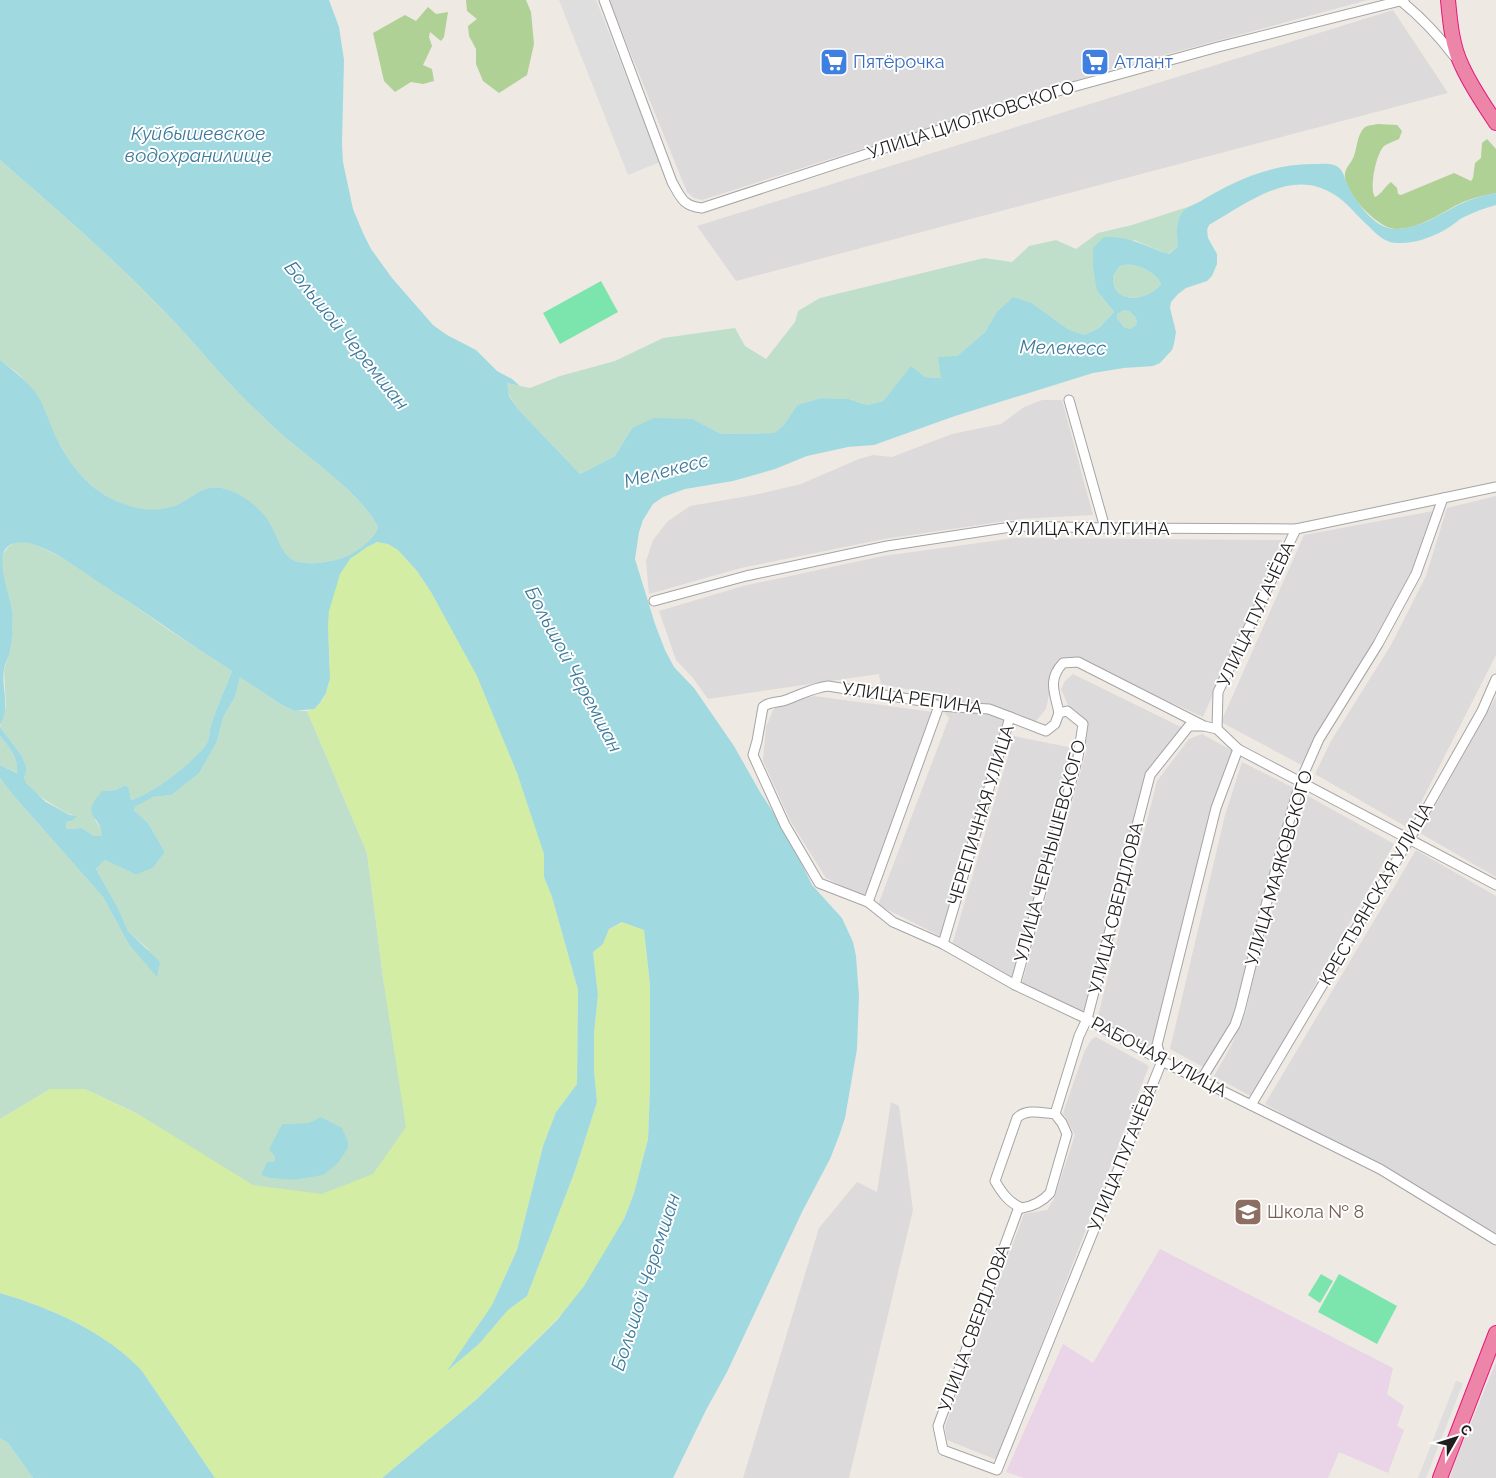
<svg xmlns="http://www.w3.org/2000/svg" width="1496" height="1478" font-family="Raleway,sans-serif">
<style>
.residential{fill:#dcdadb}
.industrial{fill:#e9d4e8}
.grass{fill:#d3eda5}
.forest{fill:#afd195}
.wetland{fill:#bfdfcb;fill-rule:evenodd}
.pitch{fill:#7ce4ad}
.parking{fill:#dedede}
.water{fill:#a0dae0;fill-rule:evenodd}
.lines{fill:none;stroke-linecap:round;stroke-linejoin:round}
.minor-casing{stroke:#a5a5a5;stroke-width:11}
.highway-casing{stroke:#e4197b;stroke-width:16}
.minor{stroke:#fff;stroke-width:9}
.highway{stroke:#ec85a7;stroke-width:14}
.labels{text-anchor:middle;stroke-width:4;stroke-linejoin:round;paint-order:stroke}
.shop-label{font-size:18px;fill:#366cbe;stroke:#fff;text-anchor:start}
.street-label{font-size:18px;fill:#1e1e1e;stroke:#fff}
.education-label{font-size:18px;fill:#785e54;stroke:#fff;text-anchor:start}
.water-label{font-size:19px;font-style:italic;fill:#3c799b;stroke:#fff}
</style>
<rect width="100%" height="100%" fill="#efe9e3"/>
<g class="residential">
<polygon points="609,0 1368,0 1105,71 702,200 694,198 687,192"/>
<polygon points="1393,10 1448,93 736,281 697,226"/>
<polygon points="1042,400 1062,400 1093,515 1019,519 884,539 741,568 649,594 646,561 653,540 668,521 690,506 754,495 801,484 859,459 873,455 892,457 952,434 1001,424 1024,407"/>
<polygon points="1496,496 1496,655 1408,828 1315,774 1331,741 1391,645 1426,576 1447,508"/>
<polygon points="1433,511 1416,571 1307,768 1221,722 1304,535"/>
<polygon points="1015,538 1282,540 1203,717 1077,660 1071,660 1051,685 1046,709 1036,721 1021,720 1005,721 944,938 878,905 949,718 939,706 935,695 881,684 879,674 708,699 693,678 676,660 659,611 743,586 883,556"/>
<polygon points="1073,674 1185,729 1147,777 1088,1017 1022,983 1087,749 1061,689 1065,681"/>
<polygon points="814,696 934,712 871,901 826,878 791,822 763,761 766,727 774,708"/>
<polygon points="1496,697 1496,877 1420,833"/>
<polygon points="1202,734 1233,751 1155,1049 1097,1020 1157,781 1189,739"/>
<polygon points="1014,736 1078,749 1015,979 952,945"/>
<polygon points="1242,762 1294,788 1260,909 1231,1026 1205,1068 1170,1049 1225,815"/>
<polygon points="1308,796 1394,844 1252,1097 1214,1076 1231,1046 1246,1012 1256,965"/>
<polygon points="1416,850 1496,896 1496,1234 1265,1104"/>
<polygon points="1096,1037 1149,1066 997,1460 947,1440 945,1427 1024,1214 1047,1210 1054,1199 1075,1135 1063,1113 1085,1050 1092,1039"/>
<polygon points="891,1102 899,1106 913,1210 849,1478 743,1478 819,1228 857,1182 877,1192"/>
<polygon points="1496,1362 1496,1478 1450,1478 1455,1462"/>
</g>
<polygon class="industrial" points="1160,1249 1393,1368 1387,1394 1404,1406 1397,1426 1404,1430 1388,1473 1339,1452 1328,1478 1024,1478 1006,1472 1063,1344 1093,1363"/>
<path class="grass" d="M377,542L388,544L398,550L417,571L431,592L478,676L517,773L540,841L544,854V877L552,897L578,990L577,1084L556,1112L543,1146L517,1250L492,1305L449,1369L479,1344L508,1310L527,1296L575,1171L597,1102L594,1072V1034L598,995L593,952L603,944L609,929L623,922L644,930L650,985V1089L648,1139L634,1193L624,1219L597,1267L570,1306L477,1399L382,1478H215L142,1371C106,1332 51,1308 0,1293V1119L50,1089H85L137,1114L384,985L367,853L307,711C340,702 327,650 328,625C328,604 335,573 351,558C359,551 368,546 377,542Z"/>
<g class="forest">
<polygon points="466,0 526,0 531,12 534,44 527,75 499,93 483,81 476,64 476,49 469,36 468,26 477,19 467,11"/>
<polygon points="428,7 436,14 448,12 444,37 441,41 430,32 429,37 432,46 423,65 432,69 434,81 423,84 411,82 395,92 384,81 373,33 405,15 416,21"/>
<path d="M1378,124L1397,125L1402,131L1399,139C1395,141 1388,143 1384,146C1376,154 1369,188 1375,197C1382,194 1384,187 1391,182L1397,188L1398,194L1401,195L1454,173L1471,181L1473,178L1475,163L1481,158L1482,143L1487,139L1496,149V193C1485,195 1473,198 1463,202C1441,212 1421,229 1396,229C1378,229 1346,194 1345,177C1344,168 1351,164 1354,156C1357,148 1357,135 1364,128C1367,125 1373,125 1378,124Z"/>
</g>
<g class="wetland">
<path d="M0,160C55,208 111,256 162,309C195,342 223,380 258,412C270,424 283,436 297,447C323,469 362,496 378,527C375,538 359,550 349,555C338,560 328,562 316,563C283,566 283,548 270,524C263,511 241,493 226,489C202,482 193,499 174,506C148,516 121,506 99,491C62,466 52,420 28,385C21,374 9,367 0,360Z"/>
<path d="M1194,205C1174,218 1177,224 1178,246L1168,254L1134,240L1097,291L1114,312L1099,328L1084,335L1068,329L1032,303L996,313L985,332L957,356L941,378L925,377L911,367L883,401L867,405L849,399L821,398L797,405L784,425L774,433L721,434L693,419L632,428L615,456L580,474L518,409L509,395L506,383L530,388L560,376L615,361L663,338L735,328L745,346L766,359L795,322L798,311L820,298L984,258L1012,262L1029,246L1056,240L1076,249L1098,233L1132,225Z"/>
<path d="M1124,265C1137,263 1156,272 1161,284C1147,302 1112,305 1113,276L1119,267Z"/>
<polygon points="1125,310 1130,312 1136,318 1137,324 1130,329 1124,327 1117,318 1117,314"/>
<path d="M15,542H27L36,545L71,562L166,628L232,671C225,689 217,706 211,725C209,730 210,738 207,743C196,762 151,795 131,800L129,789L126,785L115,790L102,791L95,820L102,830V836H94L82,828L66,829V822L72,821L76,816C66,815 26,789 24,780C24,776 26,772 27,769L22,756L0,727L6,706L4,670L9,654L13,627L12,610L1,567L3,554L8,547Z"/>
<path d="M240,676L282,705L294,711H307L367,853L384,985L406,1127L373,1174L322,1194L253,1185L138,1114L85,1089H50L0,1119V778L12,794L103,897L128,943L149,950L128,931L118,908L96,869L105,860L136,875L153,868L165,852L148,823L134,810C139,797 159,796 171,795L217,741L223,718L235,697ZM321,1117L330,1122L348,1148L338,1163L304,1178L294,1180L269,1178L261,1175L267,1163L274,1162L275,1157L269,1149L282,1124L308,1123Z"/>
<path d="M0,736C10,747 18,758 18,773L0,765Z"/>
<polygon points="0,1438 8,1443 33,1478 0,1478"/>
</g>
<g class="pitch">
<polygon points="601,281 618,312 560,344 543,313"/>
<polygon points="1321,1274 1333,1281 1320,1303 1308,1295"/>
<polygon points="1339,1274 1397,1306 1377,1344 1318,1312"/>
</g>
<g class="parking">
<polygon points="559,0 596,0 660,162 628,175"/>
<polygon points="1456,1381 1463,1383 1426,1478 1418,1478"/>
</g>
<g class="water">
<path d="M0,0H329L339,27L344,60L342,144L343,162L353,209L363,233L371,249L392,278L433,325L447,335L476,350L497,371L512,379L520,386L507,383L509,396L518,409L580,474L615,456L632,428L654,418L693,419L721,434L774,433L784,425L797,405L821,398L849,399L867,405L883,401L911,366L925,377L941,378L938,357L957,356L985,332L996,313L1013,297L1032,303L1068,329L1084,335L1099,328L1114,312L1097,291L1093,267V248L1104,237C1130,236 1145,246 1169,254L1178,246C1177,236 1175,222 1182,213C1185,208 1195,204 1201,201C1235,180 1274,163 1315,164C1320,164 1328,163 1334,165C1344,168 1344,178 1348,186C1357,203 1375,230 1397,229C1421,228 1440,214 1460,204C1471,199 1484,195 1496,193V205C1485,208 1474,212 1464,217C1459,219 1456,223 1451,226C1436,236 1416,244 1397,243C1383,243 1373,230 1363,221C1354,212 1346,202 1335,195C1291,166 1247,204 1209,225L1207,230L1208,238L1217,254V264L1212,276L1207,281L1186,288L1178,294L1171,302L1170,308L1176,332L1174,344L1172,350L1160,363L1153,366L1124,368L1093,373L955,416L874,445L848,447L807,456L775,469L733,481L685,489L663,497L653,504L643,520L639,532L635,559L655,624L665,650L674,667L694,688L734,746L760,792L787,834L812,885L842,918L853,942L856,956L859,996L857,1049L845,1118L839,1136L830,1159L803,1210L727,1372L706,1410L673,1478H382L477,1399L558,1319L584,1286L624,1219L634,1193L648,1139L650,1089V985L644,930L622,922L609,929L603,944L593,952L598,995L594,1034V1071L597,1102L575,1171L527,1296L508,1310L479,1344L447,1371L492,1305L517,1250L543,1146L556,1112L577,1084L578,990L552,897L544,877V854L517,773L477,676L431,592L417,571L398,550L388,544L377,542L367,547L350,559L340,574L329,611L328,626L330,678L326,693L320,703L314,709L294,711L282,705L240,677L235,697L223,718L217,741L199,773L171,795L153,797L136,806L134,810L148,823L165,852L153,868L136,875L105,860L96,869L118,908L128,931L160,962L157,977L128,943L103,897L12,794L0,778V765L17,773C19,758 9,747 0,736V727L22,756L27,769L24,778L26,783L46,802L70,815L77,816L72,821L66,822V829L82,828L94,836H102C102,814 78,819 102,791L115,790L126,785L129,789L131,800C151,795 196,761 207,743C210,738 209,730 211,725C217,706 225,689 232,671C188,643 146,613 103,585C82,571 62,555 38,546C26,541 8,539 3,554C0,573 9,592 12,610C14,624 12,641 9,655C7,660 5,664 4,669C1,688 11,707 0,725V360C13,370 26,380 36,393C43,403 47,417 52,428C62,451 77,476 99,491C121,506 148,515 174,506C193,499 202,482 226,489C241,493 259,507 268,520C283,544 280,566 316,563C328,562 338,560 349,555C359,550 375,538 378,527C362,496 323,469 297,447C283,436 270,424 258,412C223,380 195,342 162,309C111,256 55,208 0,160ZM1124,265C1137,263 1156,272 1161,284C1147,302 1112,305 1113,276L1119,267ZM1125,310L1130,312L1136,318L1137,324L1130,329L1124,327L1117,318V314Z"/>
<polygon points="321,1117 342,1128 348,1142 348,1148 338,1163 323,1175 294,1180 269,1178 261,1175 267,1162 274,1162 275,1157 269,1149 282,1124 308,1123"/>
<path d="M0,1293C51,1308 106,1332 142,1371L215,1478H33L8,1443L0,1438Z"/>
</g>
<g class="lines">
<defs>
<g id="minor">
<path d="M604,0L672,182C681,198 683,206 702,208L1058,91L1218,47L1404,0"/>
<path d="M1400,0C1421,17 1438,35 1454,56"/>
<polyline points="1069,400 1105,528"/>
<polyline points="654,601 746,576 887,546 1018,526 1105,528 1296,529 1496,487"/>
<path d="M1010,717L989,709L939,706L928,702L828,686C812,688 800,695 786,700C778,703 769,701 763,707L757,741L753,755L785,825L819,883L868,902L893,922L943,944L1015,985L1087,1019L1162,1061L1380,1169L1496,1240"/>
<polyline points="1217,729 1218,692 1296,529"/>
<polyline points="868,902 939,706"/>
<polyline points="943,944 1010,717 1046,731 1055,724 1059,713"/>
<path d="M1015,985L1078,757L1083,724L1067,711L1059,713C1055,693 1047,680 1063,663L1078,662L1204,726L1217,729L1238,749L1496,885"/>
<polyline points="1201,1080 1235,1025 1240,1010 1266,905 1300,782 1319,739 1378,644 1416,574 1443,498"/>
<polyline points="1251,1105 1410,838 1482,711 1496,679"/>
<path d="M1055,1114C1043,1113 1026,1108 1017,1118L995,1181C1002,1193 1009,1203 1022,1208C1034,1206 1042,1202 1050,1193L1067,1134L1062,1123L1055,1114L1079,1036L1087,1019L1150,775L1189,726H1202"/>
<polyline points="1019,1207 938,1426 943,1450 997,1470 1162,1061 1157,1045 1216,808 1238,749"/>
</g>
<g id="highway">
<path d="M1448,0C1450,21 1452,46 1462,66C1471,86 1484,105 1496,123"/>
<polyline points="1440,1478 1496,1333"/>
</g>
</defs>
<use href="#minor" class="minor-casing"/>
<use href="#highway" class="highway-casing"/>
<use href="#minor" class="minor"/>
<use href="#highway" class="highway"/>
</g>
<defs>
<symbol id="supermarket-square" viewBox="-11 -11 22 22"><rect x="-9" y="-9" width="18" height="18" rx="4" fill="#3f7fe0" stroke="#fff"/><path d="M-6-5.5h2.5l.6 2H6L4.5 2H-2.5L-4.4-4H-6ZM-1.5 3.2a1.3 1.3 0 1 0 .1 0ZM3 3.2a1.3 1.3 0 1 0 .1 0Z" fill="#fff"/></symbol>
<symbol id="school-square" viewBox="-11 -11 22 22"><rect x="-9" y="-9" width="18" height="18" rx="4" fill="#8d6e63" stroke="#fff"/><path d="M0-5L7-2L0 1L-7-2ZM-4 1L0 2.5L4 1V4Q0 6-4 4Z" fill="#fff"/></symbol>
</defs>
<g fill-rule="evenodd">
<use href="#supermarket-square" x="818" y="46" width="32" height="32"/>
<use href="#supermarket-square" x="1079" y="46" width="32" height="32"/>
<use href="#school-square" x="1232" y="1196" width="32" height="32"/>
</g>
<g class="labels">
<g class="shop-label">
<text x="853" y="68">Пятёрочка</text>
<text x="1114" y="68">Атлант</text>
</g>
<g class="street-label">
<text transform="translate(971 120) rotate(-18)" y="6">УЛИЦА ЦИОЛКОВСКОГО</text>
<text x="1088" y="535">УЛИЦА КАЛУГИНА</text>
<text transform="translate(1256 614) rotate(-65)" y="6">УЛИЦА ПУГАЧЁВА</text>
<text transform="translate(912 698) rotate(8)" y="6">УЛИЦА РЕПИНА</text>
<text transform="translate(981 815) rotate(-73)" y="6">ЧЕРЕПИЧНАЯ УЛИЦА</text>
<text transform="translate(1050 851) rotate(-75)" y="6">УЛИЦА ЧЕРНЫШЕВСКОГО</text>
<text transform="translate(1279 868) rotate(-74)" y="6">УЛИЦА МАЯКОВСКОГО</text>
<text transform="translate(1376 894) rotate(-60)" y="6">КРЕСТЬЯНСКАЯ УЛИЦА</text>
<text transform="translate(1116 908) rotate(-76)" y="6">УЛИЦА СВЕРДЛОВА</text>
<text transform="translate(1159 1057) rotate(28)" y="6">РАБОЧАЯ УЛИЦА</text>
<text transform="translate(1123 1157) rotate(-68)" y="6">УЛИЦА ПУГАЧЁВА</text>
<text transform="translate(974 1328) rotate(-70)" y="6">УЛИЦА СВЕРДЛОВА</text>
</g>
<g class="education-label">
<text x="1267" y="1218">Школа № 8</text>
</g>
<g class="water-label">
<text x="198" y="140">Куйбышевское<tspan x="198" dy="22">водохранилище</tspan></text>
<text transform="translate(347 335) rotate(51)" y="7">Большой Черемшан</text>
<text transform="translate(1063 347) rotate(1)" y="7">Мелекесс</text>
<text transform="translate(666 470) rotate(-15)" y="7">Мелекесс</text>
<text transform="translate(574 669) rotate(62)" y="7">Большой Черемшан</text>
<text transform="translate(645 1282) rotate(-72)" y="7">Большой Черемшан</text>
</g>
</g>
<g transform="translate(1456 1438) rotate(51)" stroke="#ffffff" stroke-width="4" paint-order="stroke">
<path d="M0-4L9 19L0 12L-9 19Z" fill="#1e1e1e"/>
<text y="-8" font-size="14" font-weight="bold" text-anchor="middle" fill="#1e1e1e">С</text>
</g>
</svg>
